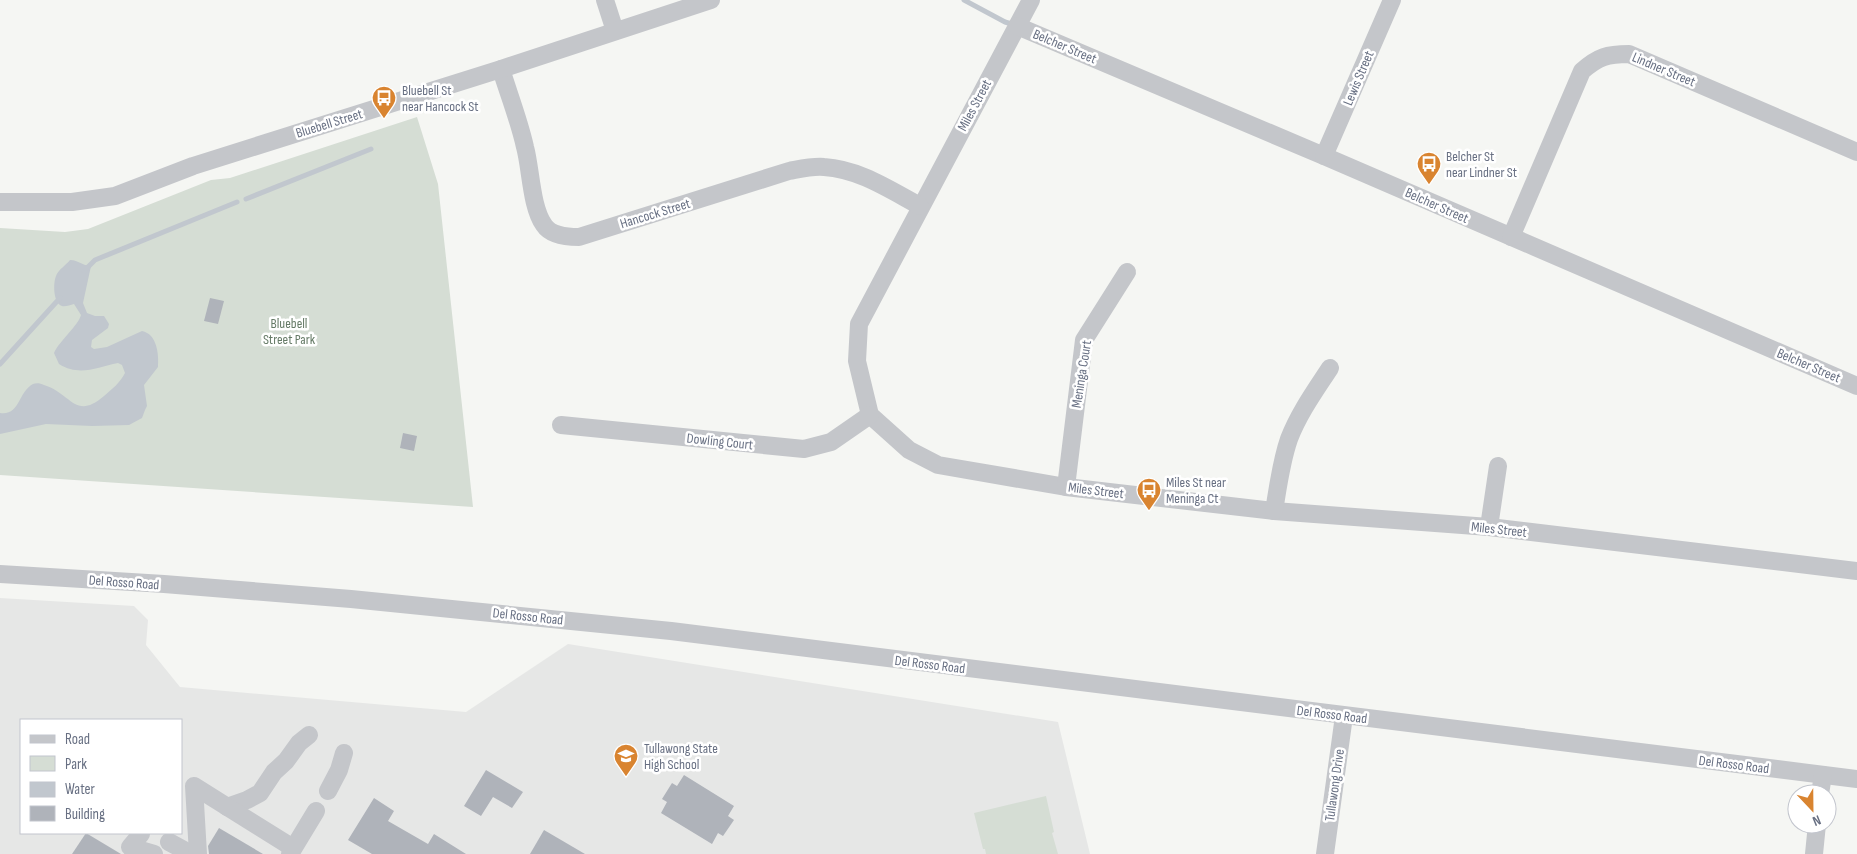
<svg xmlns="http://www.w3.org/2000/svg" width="1857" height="854" font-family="'Sofia Sans Condensed',sans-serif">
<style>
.built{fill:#e6e7e6;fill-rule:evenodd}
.green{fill:#d5ddd4}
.water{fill:#c1c7ce}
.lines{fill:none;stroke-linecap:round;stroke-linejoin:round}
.stream{stroke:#c1c7ce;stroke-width:5}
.building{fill:#afb3ba}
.street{stroke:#c4c6ca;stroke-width:18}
.labels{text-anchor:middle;stroke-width:5;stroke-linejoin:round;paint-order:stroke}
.street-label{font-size:14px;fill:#676f82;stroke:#fff}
.poi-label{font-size:14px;fill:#676f82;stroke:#fff;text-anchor:start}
.park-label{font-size:14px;fill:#657a66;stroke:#fff}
</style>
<rect width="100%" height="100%" fill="#f5f6f3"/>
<path class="built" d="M0,598L134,606L148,620L146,645L180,687L466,712L568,644L1058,722L1090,854H0ZM21,720H181V833H21Z"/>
<g class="green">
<polygon points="417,117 438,184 473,507 0,475 0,228 65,232 88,229 211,180 230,178"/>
<polygon points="1046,796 1054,832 1052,833 1058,854 986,854 985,849 983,849 974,813"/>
</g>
<path class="water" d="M70,260C79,260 82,266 91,266L83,303L87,313L95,316H104L109,324L108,328L92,340L91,347L94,349L107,347L142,331C157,334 159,354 158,367L144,385L147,406L145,410L142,418L129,425L92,426L46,424L0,434V413C20,416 18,392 33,384C36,383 40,383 44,385C71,393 75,421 104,396C112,389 120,383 125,373L122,365L118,363C97,367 80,377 59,364L54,353C60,340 78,326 81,315L74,304C70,305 65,307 62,306C53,303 53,283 56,276C58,270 66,265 70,260Z"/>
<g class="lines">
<g class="stream">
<polyline points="964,0 1005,22 1015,25"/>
<polyline points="246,199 371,149"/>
<polyline points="84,271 95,260 237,202"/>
<polyline points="0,364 60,298"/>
</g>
</g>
<g class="building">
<polygon points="210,298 224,301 218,324 204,321"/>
<polygon points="403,433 417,436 414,451 400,448"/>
<polygon points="486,770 523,792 512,808 493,797 481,816 464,806"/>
<polygon points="684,775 734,806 728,816 734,820 723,836 718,833 712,844 661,813 667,802 662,799 672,783 677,786"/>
<polygon points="374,798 394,811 388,821 428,844 434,834 466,854 372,854 348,840"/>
<polygon points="219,828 263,854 209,854 208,846"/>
<polygon points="544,830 585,854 530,854"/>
<polygon points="86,833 121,854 72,854"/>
</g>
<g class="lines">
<g class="street">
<polyline points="605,0 615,31"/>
<polyline points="1031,0 859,324 857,361 870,415 909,450 938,465 1066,487 1274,511 1489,527 1857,571"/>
<polyline points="1017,26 1324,156 1857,386"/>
<path d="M501,69C509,95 519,120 525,147C531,169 531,207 544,225C551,236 568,237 579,237L789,171C800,169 812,166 824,167C859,169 890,190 920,206"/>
<polyline points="1324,156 1392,0"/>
<polyline points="0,202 72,202 115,196 193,166 501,69 711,0"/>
<path d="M1511,237L1582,71C1598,57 1607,54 1629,54L1857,152"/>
<polyline points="561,425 804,449 831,442 870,415"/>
<polyline points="1066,487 1084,340 1127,272"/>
<path d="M1274,511C1278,487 1281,462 1289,439C1299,413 1315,391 1330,368"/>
<polyline points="1489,527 1498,466"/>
<polyline points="0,574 164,584 351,599 671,631 1857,779"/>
<polyline points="328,791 339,770 344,753"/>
<polyline points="1820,794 1823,775"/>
<polyline points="227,807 247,800 260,793 274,772 286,761 299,743 309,735"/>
<polyline points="141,834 130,847 154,854"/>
<polyline points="169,842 191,854"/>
<polyline points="198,854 194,786 293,848"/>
<polyline points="290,854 316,811"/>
<polyline points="1325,854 1344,716"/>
<polyline points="1814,854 1817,824"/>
</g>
</g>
<defs>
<symbol id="bus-pin" viewBox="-11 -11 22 30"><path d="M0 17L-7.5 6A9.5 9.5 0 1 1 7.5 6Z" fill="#d98430" stroke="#fff"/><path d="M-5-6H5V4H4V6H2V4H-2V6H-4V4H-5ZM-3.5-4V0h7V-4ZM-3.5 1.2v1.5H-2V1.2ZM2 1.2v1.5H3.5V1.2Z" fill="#fff"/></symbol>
<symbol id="school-pin" viewBox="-11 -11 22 30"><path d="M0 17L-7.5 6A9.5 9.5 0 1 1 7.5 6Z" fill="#d98430" stroke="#fff"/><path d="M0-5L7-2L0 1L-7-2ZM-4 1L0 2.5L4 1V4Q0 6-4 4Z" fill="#fff"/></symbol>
</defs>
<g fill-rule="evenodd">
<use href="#bus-pin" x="370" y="84" width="28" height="38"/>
<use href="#bus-pin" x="1415" y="150" width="28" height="38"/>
<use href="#bus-pin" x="1135" y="476" width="28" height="38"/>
<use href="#school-pin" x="612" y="742" width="28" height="38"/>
</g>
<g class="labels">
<g class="street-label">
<text transform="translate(1065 46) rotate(23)" y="5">Belcher Street</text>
<text transform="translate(1664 69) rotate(23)" y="5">Lindner Street</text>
<text transform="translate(1358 78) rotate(-67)" y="5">Lewis Street</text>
<text transform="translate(974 105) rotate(-62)" y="5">Miles Street</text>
<text transform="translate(329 123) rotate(-17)" y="5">Bluebell Street</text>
<text transform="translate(1437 205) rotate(24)" y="5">Belcher Street</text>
<text transform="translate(655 213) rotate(-17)" y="5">Hancock Street</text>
<text transform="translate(1809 365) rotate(23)" y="5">Belcher Street</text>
<text transform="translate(1081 374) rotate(-81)" y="5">Meninga Court</text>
<text transform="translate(720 441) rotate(6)" y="5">Dowling Court</text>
<text transform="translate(1096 490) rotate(7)" y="5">Miles Street</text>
<text transform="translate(1499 529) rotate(6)" y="5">Miles Street</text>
<text transform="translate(124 582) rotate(4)" y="5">Del Rosso Road</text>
<text transform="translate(528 616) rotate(6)" y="5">Del Rosso Road</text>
<text transform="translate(930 664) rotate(7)" y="5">Del Rosso Road</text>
<text transform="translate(1332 714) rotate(7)" y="5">Del Rosso Road</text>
<text transform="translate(1734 764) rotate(7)" y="5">Del Rosso Road</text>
<text transform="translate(1334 785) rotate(-82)" y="5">Tullawong Drive</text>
</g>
<g class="poi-label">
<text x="402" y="95">Bluebell St<tspan x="402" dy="16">near Hancock St</tspan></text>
<text x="1446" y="161">Belcher St<tspan x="1446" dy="16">near Lindner St</tspan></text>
<text x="1166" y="487">Miles St near<tspan x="1166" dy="16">Meninga Ct</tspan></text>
<text x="644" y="753">Tullawong State<tspan x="644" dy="16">High School</tspan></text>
</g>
<g class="park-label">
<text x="289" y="328">Bluebell<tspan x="289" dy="16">Street Park</tspan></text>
</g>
</g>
<rect x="20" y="719" width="162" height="115" fill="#ffffff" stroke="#c2c5cd"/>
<rect x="30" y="735" width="25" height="8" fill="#c4c6ca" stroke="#c2c5cd"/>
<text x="65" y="744" font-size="15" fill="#676f82">Road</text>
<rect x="30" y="756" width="25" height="15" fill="#d5ddd4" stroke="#c2c5cd"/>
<text x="65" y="769" font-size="15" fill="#676f82">Park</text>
<rect x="30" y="782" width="25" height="15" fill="#c1c7ce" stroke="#c2c5cd"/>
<text x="65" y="794" font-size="15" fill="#676f82">Water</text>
<rect x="30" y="806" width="25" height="15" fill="#afb3ba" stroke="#c2c5cd"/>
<text x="65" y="819" font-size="15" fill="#676f82">Building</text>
<g transform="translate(1812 809) rotate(158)"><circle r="24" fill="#ffffff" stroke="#c2c5cd"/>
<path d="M0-4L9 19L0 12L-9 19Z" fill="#d98430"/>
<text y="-8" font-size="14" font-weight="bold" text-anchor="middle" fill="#676f82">N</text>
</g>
</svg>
